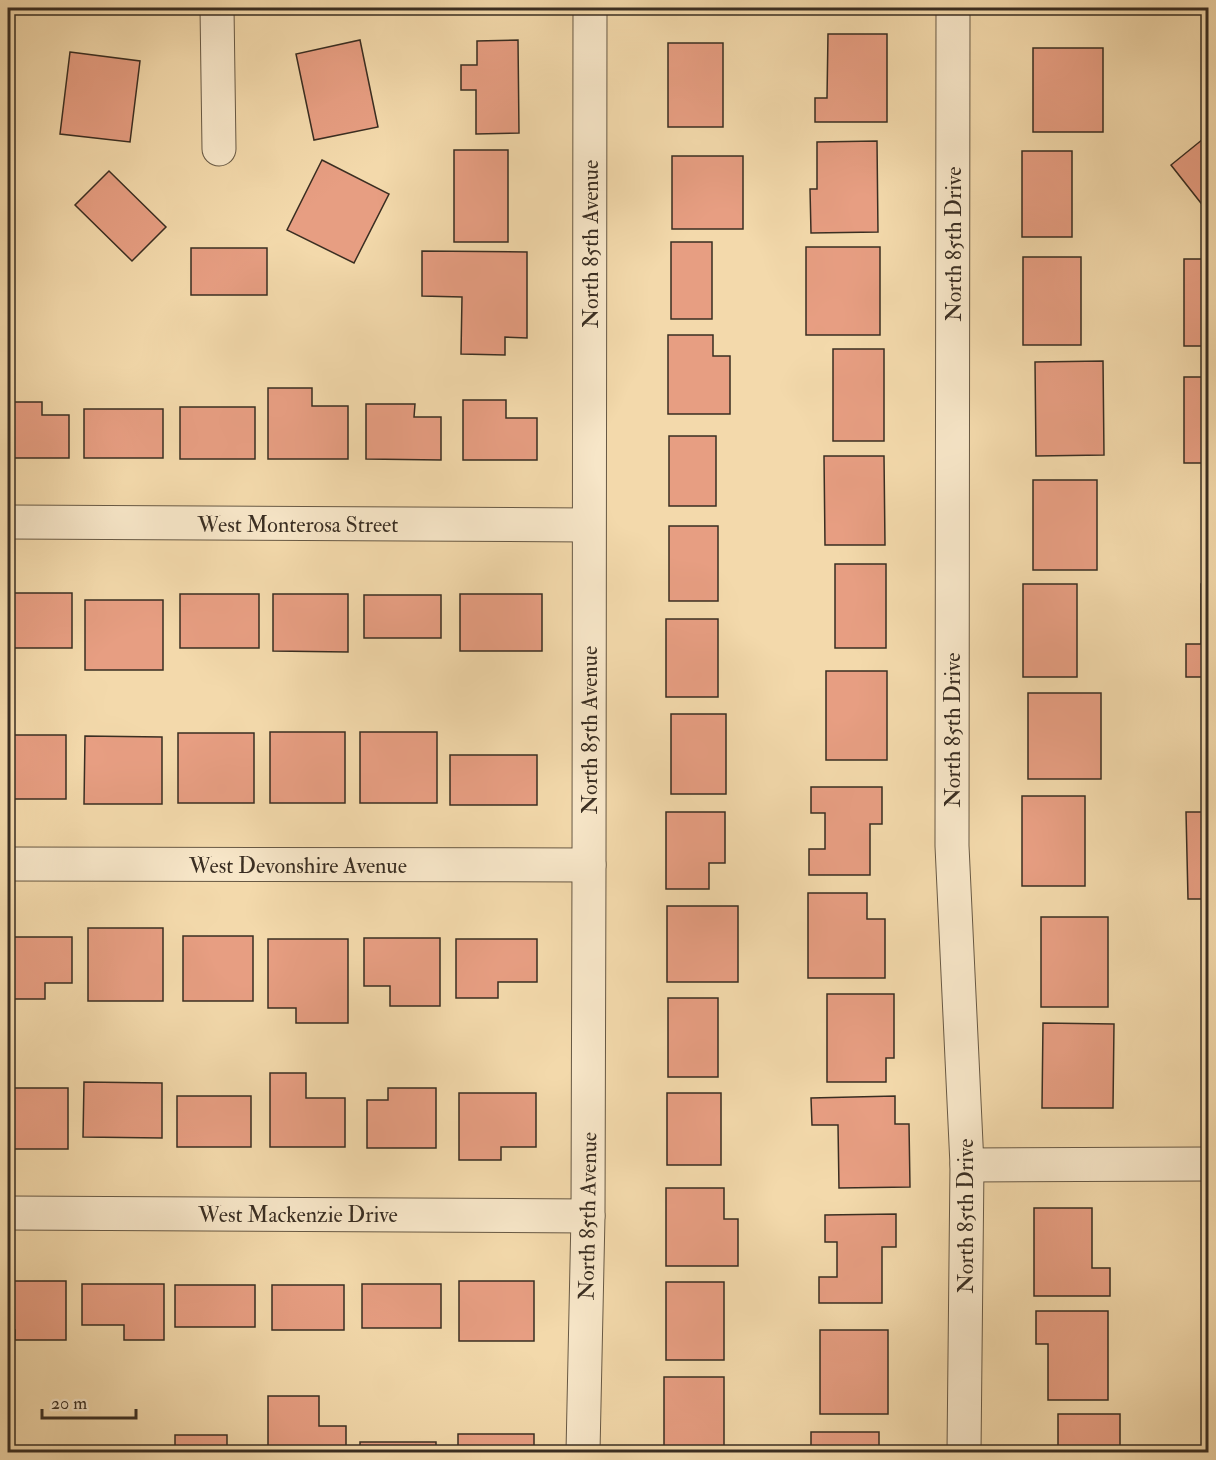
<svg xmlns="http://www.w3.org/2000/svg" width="1216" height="1460" font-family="'IM FELL Double Pica',serif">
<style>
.building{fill:#e79e82;stroke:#3a2e22;stroke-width:1.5}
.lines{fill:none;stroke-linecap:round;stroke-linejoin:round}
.street-casing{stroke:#685944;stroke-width:35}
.street{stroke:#f7e6c8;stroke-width:33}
.labels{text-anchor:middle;stroke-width:4.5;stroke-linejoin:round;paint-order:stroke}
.street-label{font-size:22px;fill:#3a2e22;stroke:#f7e6c8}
</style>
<rect width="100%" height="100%" fill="#f3d9ab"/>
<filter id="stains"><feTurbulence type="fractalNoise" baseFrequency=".00333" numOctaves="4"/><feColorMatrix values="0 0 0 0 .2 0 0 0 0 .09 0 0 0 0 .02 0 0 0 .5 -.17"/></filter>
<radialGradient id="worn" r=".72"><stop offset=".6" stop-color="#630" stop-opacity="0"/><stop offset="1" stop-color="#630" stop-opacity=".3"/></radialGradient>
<g class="building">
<polygon points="828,34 887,34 887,122 815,122 815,98 827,98"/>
<polygon points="360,40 378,127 314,140 296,54"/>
<polygon points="518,40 519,133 476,134 476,90 461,90 461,65 477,65 477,41"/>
<rect x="668" y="43" width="55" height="84"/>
<rect x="1033" y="48" width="70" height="84"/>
<polygon points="70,52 140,61 130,142 60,134"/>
<polygon points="1208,135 1208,212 1171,165"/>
<polygon points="877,141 878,232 811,233 810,189 817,189 817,142"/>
<rect x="454" y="150" width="54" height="92"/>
<rect x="1022" y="151" width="50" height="86"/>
<rect x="672" y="156" width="71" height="73"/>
<polygon points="322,160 389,194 354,263 287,230"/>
<polygon points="109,171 166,227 132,261 75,205"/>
<rect x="671" y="242" width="41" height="77"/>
<rect x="806" y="247" width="74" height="88"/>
<rect x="191" y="248" width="76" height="47"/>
<polygon points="422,251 527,252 527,338 505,337 505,355 461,354 462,297 422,296"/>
<rect x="1023" y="257" width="58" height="88"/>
<rect x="1184" y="259" width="24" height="87"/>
<polygon points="668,335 713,335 713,356 730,356 730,414 668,414"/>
<rect x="833" y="349" width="51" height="92"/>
<polygon points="1103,361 1104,455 1036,456 1035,362"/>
<rect x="1184" y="377" width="24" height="86"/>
<polygon points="268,388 312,388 312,406 348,406 348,459 268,459"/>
<polygon points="463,400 506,400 506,418 537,418 537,460 463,460"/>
<polygon points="8,402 42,402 42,415 69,415 69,458 8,458"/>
<polygon points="366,404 415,404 414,417 441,417 441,460 366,459"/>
<rect x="180" y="407" width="75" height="52"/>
<rect x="84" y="409" width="79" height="49"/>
<rect x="669" y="436" width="47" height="70"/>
<polygon points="824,456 884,456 885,545 825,545"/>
<rect x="1033" y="480" width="64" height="90"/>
<rect x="1205" y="481" width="3" height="89"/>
<rect x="669" y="526" width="49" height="75"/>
<rect x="835" y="564" width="51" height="84"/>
<rect x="1023" y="584" width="54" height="93"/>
<polygon points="1201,584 1208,584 1208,677 1186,677 1186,644 1201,644"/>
<rect x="8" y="593" width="64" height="55"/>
<rect x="180" y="594" width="79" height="54"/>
<polygon points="273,594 348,594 348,652 273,651"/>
<rect x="460" y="594" width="82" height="57"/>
<rect x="364" y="595" width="77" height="43"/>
<rect x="85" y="600" width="78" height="70"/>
<rect x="666" y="619" width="52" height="78"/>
<rect x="826" y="671" width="61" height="89"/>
<rect x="1203" y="692" width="5" height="88"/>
<rect x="1028" y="693" width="73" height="86"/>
<rect x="671" y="714" width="55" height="80"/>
<rect x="270" y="732" width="75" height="71"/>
<rect x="360" y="732" width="77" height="71"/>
<rect x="178" y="733" width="76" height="70"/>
<rect x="8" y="735" width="58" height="64"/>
<polygon points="85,736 162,737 162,804 84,804"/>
<rect x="450" y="755" width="87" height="50"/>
<polygon points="811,787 882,787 882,824 870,824 870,875 809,875 809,849 825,849 825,813 811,813"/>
<rect x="1022" y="796" width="63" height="90"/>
<polygon points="666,812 725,812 725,863 709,863 709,889 666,889"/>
<polygon points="1186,812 1208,812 1208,899 1188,899"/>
<polygon points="808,893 867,893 867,919 885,919 885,978 808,978"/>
<rect x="667" y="906" width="71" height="76"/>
<rect x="1041" y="917" width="67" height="90"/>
<rect x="88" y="928" width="75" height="73"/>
<rect x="183" y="936" width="70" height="65"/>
<polygon points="8,937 72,937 72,983 45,983 45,999 8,999"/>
<polygon points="364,938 440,938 440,1006 390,1006 390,986 364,986"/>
<polygon points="268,939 348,939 348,1023 296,1023 296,1008 268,1008"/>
<polygon points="456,939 537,939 537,982 498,982 498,998 456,998"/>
<polygon points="827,994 894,994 894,1058 886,1058 886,1082 827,1082"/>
<rect x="668" y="998" width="50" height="79"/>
<polygon points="1043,1023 1114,1024 1113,1108 1042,1108"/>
<polygon points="270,1073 306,1073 306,1098 345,1098 345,1147 270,1147"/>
<polygon points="84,1082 162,1083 162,1138 83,1137"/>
<rect x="8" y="1088" width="60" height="61"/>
<polygon points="388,1088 436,1088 436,1148 367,1148 367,1100 388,1100"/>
<polygon points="459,1093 536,1093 536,1147 501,1147 501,1160 459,1160"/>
<rect x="667" y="1093" width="54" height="72"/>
<rect x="177" y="1096" width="74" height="51"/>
<polygon points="895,1096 895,1124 909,1124 910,1187 839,1188 838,1125 812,1125 811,1098"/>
<polygon points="666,1188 724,1188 724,1219 738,1219 738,1266 666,1266"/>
<polygon points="1034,1208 1092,1208 1092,1268 1110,1268 1110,1296 1034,1296"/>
<polygon points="896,1214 896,1247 882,1247 882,1303 819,1303 819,1277 837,1277 837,1242 825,1242 825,1215"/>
<polygon points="8,1281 66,1281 66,1340 15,1340 15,1330 8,1330"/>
<rect x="459" y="1281" width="75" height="60"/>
<rect x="666" y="1282" width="58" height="78"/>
<polygon points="82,1284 164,1284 164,1340 124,1340 124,1325 82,1325"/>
<rect x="362" y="1284" width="79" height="44"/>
<rect x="175" y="1285" width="80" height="42"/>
<rect x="272" y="1285" width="72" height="45"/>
<polygon points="1036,1311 1108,1311 1108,1400 1048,1400 1048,1344 1036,1344"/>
<rect x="820" y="1330" width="68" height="84"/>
<rect x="664" y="1377" width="60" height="75"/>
<polygon points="268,1396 319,1396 319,1426 346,1426 346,1452 268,1452"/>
<rect x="1058" y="1414" width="62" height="38"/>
<rect x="811" y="1432" width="68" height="20"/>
<rect x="458" y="1434" width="76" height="18"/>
<polygon points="175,1435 227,1435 227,1447 251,1447 251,1452 175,1452"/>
<rect x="360" y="1442" width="76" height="10"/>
<rect x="8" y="1446" width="63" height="6"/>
<rect x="80" y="1446" width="78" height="6"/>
</g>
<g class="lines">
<defs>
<g id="street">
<polyline points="217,8 219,149"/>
<polyline points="953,8 952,846 967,1165 964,1452"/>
<polyline points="8,522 588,525"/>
<polyline points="8,864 589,865"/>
<polyline points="967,1165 1208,1164"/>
<polyline points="8,1213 588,1216"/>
<polyline points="583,1452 588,1216 589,865 590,8"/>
</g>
</defs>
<use href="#street" class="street-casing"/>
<use href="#street" class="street"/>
</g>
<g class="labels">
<g class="street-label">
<text transform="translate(590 244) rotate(-90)" y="8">North 85th Avenue</text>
<text transform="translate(953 244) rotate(-90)" y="8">North 85th Drive</text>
<text x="298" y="532">West Monterosa Street</text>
<text transform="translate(589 730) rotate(-90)" y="8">North 85th Avenue</text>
<text transform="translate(952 730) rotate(-90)" y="8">North 85th Drive</text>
<text x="298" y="873">West Devonshire Avenue</text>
<text x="298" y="1222">West Mackenzie Drive</text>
<text transform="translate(587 1216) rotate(-89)" y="8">North 85th Avenue</text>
<text transform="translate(965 1216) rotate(-90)" y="8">North 85th Drive</text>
</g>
</g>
<rect width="1216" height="1460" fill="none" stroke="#f3d9ab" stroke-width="30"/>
<rect x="9" y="9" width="1198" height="1442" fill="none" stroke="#3a2e22" stroke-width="3"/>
<rect x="15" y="15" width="1186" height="1430" fill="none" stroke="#3a2e22" stroke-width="1.5"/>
<path d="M42 1409v9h94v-9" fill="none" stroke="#3a2e22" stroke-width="3"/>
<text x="51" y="1409" font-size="18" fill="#3a2e22" stroke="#f7e6c8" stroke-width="4.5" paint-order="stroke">20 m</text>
<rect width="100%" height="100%" filter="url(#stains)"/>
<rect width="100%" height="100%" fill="url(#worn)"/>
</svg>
